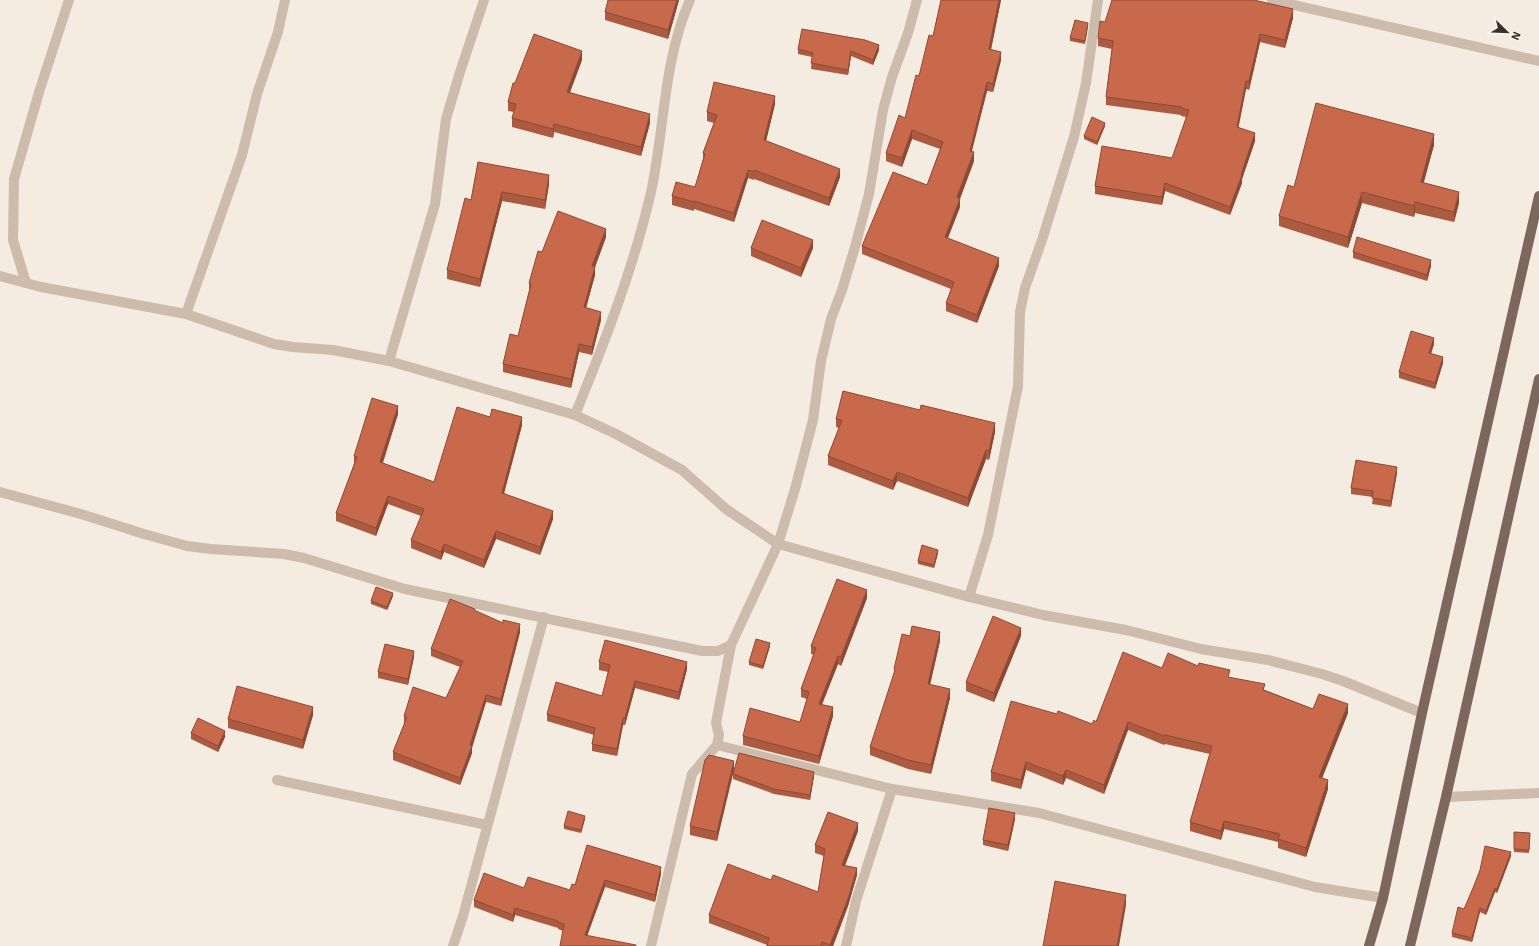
<svg xmlns="http://www.w3.org/2000/svg" width="1539" height="946" font-family="'IBM Plex Sans',sans-serif">
<style>
.lines{fill:none;stroke-linecap:round;stroke-linejoin:round}
.minor{stroke:#cdbbac;stroke-width:10}
.primary{stroke:#7d675c;stroke-width:10}
.wall{fill:#ac5a40}
.shaded-wall{fill:#8c4a34}
.building{fill:#c8694b;stroke:#8c4a34}
</style>
<rect width="100%" height="100%" fill="#f4ebe1"/>
<g class="lines">
<g class="minor">
<polyline points="1272,0 1539,61"/>
<polyline points="0,276 41,287 186,314 274,344 293,347 333,350 389,361 575,415 616,434 682,470 726,509 778,544 969,597 1043,615 1126,630 1201,649 1268,660 1322,674 1343,681 1422,713"/>
<polyline points="26,283 13,240 14,179 40,89 69,0"/>
<polyline points="186,314 242,155 257,94 278,32 285,0"/>
<polyline points="389,361 435,204 446,119 460,72 484,0"/>
<path d="M575,415C605,341 633,270 651,192C665,128 663,61 690,0"/>
<polyline points="0,492 81,514 144,534 187,546 211,549 284,554 304,558 405,589 702,651 718,651 731,645 778,544 795,489 813,420 821,361 831,319 842,290 855,247 869,194 883,110 892,77 908,33 917,0"/>
<polyline points="969,597 988,535 1018,386 1020,312 1025,288 1042,240 1074,137 1086,83 1098,0"/>
<polyline points="731,645 716,723 719,735 717,745 892,789 1039,813 1315,887 1383,898"/>
<polyline points="277,780 487,825"/>
<polyline points="1446,797 1539,793"/>
<polyline points="453,946 463,916 544,617"/>
<polyline points="651,946 692,774 717,745"/>
<polyline points="846,946 856,901 892,789"/>
</g>
<g class="primary">
<polyline points="1369,946 1383,898 1422,713 1539,196"/>
<polyline points="1410,946 1446,797 1539,379"/>
</g>
</g>
<g class="wall">
<polygon points="679,0 668,39 605,20 605,12"/>
<polygon points="941,0 1001,0 991,50 1001,60 993,92 987,91 971,151 974,161 960,199 960,207 948,238 999,266 977,323 946,311 946,303 951,289 862,254 862,246 927,185 940,149 912,139 902,167 886,161 886,153 905,118 933,36"/>
<polygon points="1293,18 1285,48 1260,42 1249,90 1246,89 1238,127 1255,141 1242,179 1242,183 1230,215 1165,191 1162,205 1095,194 1095,186 1172,158 1186,117 1181,116 1181,115 1106,105 1106,97 1112,49 1098,46 1098,38 1105,22"/>
<polygon points="1088,26 1085,44 1070,41 1070,38"/>
<polygon points="798,49 879,50 873,65 851,56 848,75 811,69 812,57 798,54"/>
<polygon points="582,60 570,92 650,123 641,156 554,132 553,138 512,127 512,118 514,112 508,111 508,102 515,83"/>
<polygon points="775,104 766,141 840,177 829,206 754,179 754,180 748,178 734,222 694,209 694,211 672,205 672,196 695,187 703,159 703,153 714,123 707,121 707,112"/>
<polygon points="1105,126 1097,145 1084,139 1084,136"/>
<polygon points="1434,145 1423,183 1459,203 1454,222 1415,213 1414,217 1362,203 1348,248 1279,226 1279,216 1294,187"/>
<polygon points="478,162 549,184 545,209 502,201 480,287 447,279 447,270 471,200"/>
<polygon points="606,237 595,267 595,275 586,308 601,320 592,355 579,352 571,388 503,372 503,364 518,336 529,292 529,283 542,252"/>
<polygon points="751,248 813,248 801,277 751,256"/>
<polygon points="1353,252 1431,266 1427,281 1353,258"/>
<polygon points="1434,344 1431,354 1443,363 1435,389 1399,378 1399,372"/>
<polygon points="398,414 383,463 434,482 490,417 522,425 504,493 553,519 540,555 496,539 484,568 444,552 441,560 411,548 411,540 421,516 388,504 376,536 336,521 336,513 354,464 354,456"/>
<polygon points="836,419 995,432 989,460 986,459 968,507 897,481 893,490 828,465 828,456 839,428 836,427"/>
<polygon points="1397,473 1391,507 1372,504 1373,497 1351,494 1351,488"/>
<polygon points="938,553 934,568 918,564 918,561"/>
<polygon points="393,596 387,610 371,604 371,601"/>
<polygon points="867,598 841,666 838,664 822,704 833,716 819,764 743,745 743,736 800,722 807,699 801,697 801,689 814,655 811,654 811,646"/>
<polygon points="475,611 520,632 501,706 486,702 472,746 472,753 460,785 393,760 393,752 404,724 404,716 446,698 460,667 431,656 431,649"/>
<polygon points="910,636 940,641 930,685 950,698 931,774 908,769 870,755 870,747 894,674 894,669"/>
<polygon points="1021,636 994,702 966,691 966,682"/>
<polygon points="770,646 763,669 749,665 749,662"/>
<polygon points="414,657 408,685 378,678 378,672"/>
<polygon points="599,662 687,669 679,700 635,688 625,725 623,725 617,756 592,751 592,744 594,735 547,721 547,714 602,696 608,672 599,670"/>
<polygon points="1198,666 1265,690 1313,709 1348,713 1322,778 1328,789 1306,857 1278,848 1278,842 1224,829 1221,840 1190,831 1190,822 1210,754 1165,744 1164,745 1128,730 1104,794 1066,778 1063,785 1026,770 1021,789 991,781 991,772 1057,714 1092,724 1096,722 1162,668"/>
<polygon points="313,715 303,749 228,728 228,719"/>
<polygon points="191,733 225,737 218,752 191,739"/>
<polygon points="734,761 717,841 690,835 690,826"/>
<polygon points="733,774 814,776 810,800 774,794 733,779"/>
<polygon points="585,819 581,833 564,829 564,826"/>
<polygon points="1015,819 1008,851 983,845 983,840"/>
<polygon points="858,831 845,866 857,875 848,906 833,946 767,946 767,945 709,923 709,915 771,880 818,892 824,856 815,853 815,845"/>
<polygon points="1514,832 1530,833 1529,853 1514,852"/>
<polygon points="587,845 661,874 655,902 605,887 587,935 563,931 558,929 558,928 515,915 513,922 474,907 474,900 524,888 570,890 575,885"/>
<polygon points="1511,856 1497,893 1495,892 1486,915 1480,912 1472,942 1452,937 1452,933 1464,909"/>
</g>
<g class="shaded-wall">
<polygon points="677,0 679,0 668,39 668,30"/>
<polygon points="999,0 1001,0 989,58 989,49"/>
<polygon points="1293,9 1293,18 1285,48 1285,40"/>
<polygon points="1260,34 1260,42 1249,90 1249,81"/>
<polygon points="879,45 879,50 873,65 873,60"/>
<polygon points="582,51 582,60 567,100 567,92"/>
<polygon points="851,51 851,56 848,75 848,70"/>
<polygon points="1001,52 1001,60 993,92 993,84"/>
<polygon points="1246,81 1246,89 1237,135 1237,127"/>
<polygon points="987,82 987,91 970,159 970,151"/>
<polygon points="775,96 775,104 764,149 764,140"/>
<polygon points="650,114 650,123 641,156 641,147"/>
<polygon points="1105,123 1105,126 1097,145 1097,142"/>
<polygon points="554,124 554,132 553,138 553,129"/>
<polygon points="912,130 912,139 902,167 902,158"/>
<polygon points="1255,133 1255,141 1242,179 1242,183 1230,215 1230,207"/>
<polygon points="1434,134 1434,145 1421,193 1421,182"/>
<polygon points="974,152 974,161 957,206 957,197"/>
<polygon points="840,169 840,177 829,206 829,198"/>
<polygon points="748,170 748,178 734,222 734,213"/>
<polygon points="549,175 549,184 545,209 545,200"/>
<polygon points="1165,183 1165,191 1162,205 1162,197"/>
<polygon points="502,192 502,201 480,287 480,279"/>
<polygon points="1362,192 1362,203 1348,248 1348,237"/>
<polygon points="1459,192 1459,203 1454,222 1454,212"/>
<polygon points="960,199 960,207 945,245 945,237"/>
<polygon points="1415,202 1415,213 1414,217 1414,206"/>
<polygon points="606,229 606,237 595,267 595,275 584,315 584,307 592,266"/>
<polygon points="813,240 813,248 801,277 801,268"/>
<polygon points="999,258 999,266 977,323 977,315"/>
<polygon points="1431,260 1431,266 1427,281 1427,275"/>
<polygon points="601,312 601,320 592,355 592,347"/>
<polygon points="1434,338 1434,344 1429,359 1429,353"/>
<polygon points="579,344 579,352 571,388 571,379"/>
<polygon points="1443,357 1443,363 1435,389 1435,383"/>
<polygon points="398,406 398,414 380,470 380,462"/>
<polygon points="522,417 522,425 502,501 502,493"/>
<polygon points="995,423 995,432 989,460 989,451"/>
<polygon points="986,450 986,459 968,507 968,498"/>
<polygon points="1397,467 1397,473 1391,507 1391,501"/>
<polygon points="897,472 897,481 893,490 893,481"/>
<polygon points="388,496 388,504 376,536 376,528"/>
<polygon points="553,511 553,519 540,555 540,547"/>
<polygon points="496,531 496,539 484,568 484,560"/>
<polygon points="444,544 444,552 441,560 441,552"/>
<polygon points="938,550 938,553 934,568 934,565"/>
<polygon points="867,590 867,598 841,666 841,657"/>
<polygon points="393,593 393,596 387,610 387,607"/>
<polygon points="520,624 520,632 501,706 501,699"/>
<polygon points="1021,628 1021,636 994,702 994,693"/>
<polygon points="940,632 940,641 928,693 928,684"/>
<polygon points="770,643 770,646 763,669 763,666"/>
<polygon points="414,651 414,657 408,685 408,679"/>
<polygon points="838,656 838,664 819,712 819,704"/>
<polygon points="687,662 687,669 679,700 679,692"/>
<polygon points="635,681 635,688 625,725 625,718"/>
<polygon points="950,689 950,698 931,774 931,765"/>
<polygon points="486,695 486,702 472,748 472,746 472,753 460,785 460,778"/>
<polygon points="1348,704 1348,713 1319,786 1319,777"/>
<polygon points="313,707 313,715 303,749 303,740"/>
<polygon points="833,707 833,716 819,764 819,756"/>
<polygon points="623,718 623,725 617,756 617,749"/>
<polygon points="1128,722 1128,730 1104,794 1104,785"/>
<polygon points="225,731 225,737 218,752 218,746"/>
<polygon points="734,761 734,770 717,841 717,832"/>
<polygon points="1026,762 1026,770 1021,789 1021,780"/>
<polygon points="1066,770 1066,778 1063,785 1063,776"/>
<polygon points="814,772 814,776 810,800 810,795"/>
<polygon points="1328,780 1328,789 1306,857 1306,848"/>
<polygon points="1015,813 1015,819 1008,851 1008,845"/>
<polygon points="585,816 585,819 581,833 581,830"/>
<polygon points="1224,821 1224,829 1221,840 1221,831"/>
<polygon points="858,823 858,831 842,873 842,865"/>
<polygon points="1511,852 1511,856 1497,893 1497,889"/>
<polygon points="661,867 661,874 655,902 655,895"/>
<polygon points="857,868 857,875 848,906 833,946 830,946"/>
<polygon points="605,880 605,887 585,942 585,935"/>
<polygon points="1495,888 1495,892 1486,915 1486,911"/>
<polygon points="1126,895 1126,905 1119,946 1117,946"/>
<polygon points="515,908 515,915 513,922 513,915"/>
<polygon points="1480,908 1480,912 1472,942 1472,938"/>
</g>
<g class="building">
<polygon points="608,0 677,0 668,30 605,12"/>
<polygon points="941,0 999,0 989,49 1001,52 993,84 987,82 970,151 974,152 957,197 960,199 945,237 999,258 977,315 946,303 954,282 862,246 893,172 927,185 943,142 912,130 902,158 886,153 899,115 905,118 916,75 919,76 929,35 933,36"/>
<polygon points="1112,0 1254,0 1293,9 1285,40 1260,34 1249,81 1246,81 1237,127 1255,133 1241,175 1242,175 1230,207 1165,183 1162,197 1095,186 1102,146 1172,158 1189,110 1181,108 1182,107 1106,97 1113,41 1098,38 1100,21 1105,22"/>
<polygon points="1075,20 1088,23 1085,41 1070,38"/>
<polygon points="802,29 865,40 879,45 873,60 851,51 848,70 811,63 813,53 798,49"/>
<polygon points="534,34 582,51 567,92 650,114 641,147 554,124 553,129 512,118 516,104 508,102 513,83 515,83"/>
<polygon points="714,82 775,96 764,140 840,169 829,198 754,170 754,172 748,170 734,213 694,201 694,202 672,196 676,182 695,187 705,154 703,153 717,115 707,112"/>
<polygon points="1316,103 1434,134 1421,182 1459,192 1454,212 1415,202 1414,206 1362,192 1348,237 1279,216 1288,185 1294,187"/>
<polygon points="1092,117 1105,123 1097,142 1084,136"/>
<polygon points="478,162 549,175 545,200 502,192 480,279 447,270 465,198 471,200"/>
<polygon points="558,211 606,229 592,266 595,267 584,307 601,312 592,347 579,344 571,379 503,364 510,334 518,336 531,284 529,283 538,251 542,252"/>
<polygon points="762,220 813,240 801,268 751,248"/>
<polygon points="1357,237 1431,260 1427,275 1353,252"/>
<polygon points="1411,331 1434,338 1429,353 1443,357 1435,383 1399,372"/>
<polygon points="843,391 920,410 921,405 995,423 989,451 986,450 968,498 897,472 893,481 828,456 842,420 836,419"/>
<polygon points="372,398 398,406 380,462 434,482 457,407 490,417 492,409 522,417 502,493 553,511 540,547 496,531 484,560 444,544 441,552 411,540 424,509 388,496 376,528 336,513 357,457 354,456"/>
<polygon points="1356,460 1397,467 1391,501 1372,498 1373,491 1351,488"/>
<polygon points="922,545 938,550 934,565 918,561"/>
<polygon points="837,579 867,590 841,657 838,656 819,704 833,707 819,756 743,736 750,708 800,722 809,692 801,689 816,648 811,646"/>
<polygon points="376,587 393,593 387,607 371,601"/>
<polygon points="450,599 475,609 474,610 503,623 503,620 520,624 501,699 486,695 470,745 472,746 460,778 393,752 407,717 404,716 413,687 446,698 463,661 431,649"/>
<polygon points="993,616 1021,628 994,693 966,682"/>
<polygon points="912,626 940,632 928,684 950,689 931,765 908,760 870,747 895,670 894,669 902,634 910,636"/>
<polygon points="756,639 770,643 763,666 749,662"/>
<polygon points="605,640 687,662 679,692 635,681 625,718 623,718 617,749 592,744 595,728 547,714 556,682 602,696 610,665 599,662"/>
<polygon points="385,644 414,651 408,679 378,672"/>
<polygon points="1123,652 1162,668 1168,653 1198,666 1199,663 1230,670 1228,677 1265,684 1263,690 1313,709 1319,694 1348,704 1319,777 1328,780 1306,848 1278,839 1280,834 1224,821 1221,831 1190,822 1212,746 1165,735 1164,736 1128,722 1104,785 1066,770 1063,776 1026,762 1021,780 991,772 1011,701 1057,714 1058,711 1092,724 1094,720 1096,722"/>
<polygon points="237,686 313,707 303,740 228,719"/>
<polygon points="198,718 225,731 218,746 191,733"/>
<polygon points="739,753 814,772 810,795 774,789 733,774"/>
<polygon points="709,755 734,761 717,832 690,826 705,760"/>
<polygon points="989,808 1015,813 1008,845 983,840"/>
<polygon points="568,811 585,816 581,830 564,826"/>
<polygon points="828,812 858,823 842,865 857,868 848,899 830,945 822,942 821,946 767,946 769,938 709,915 728,864 771,880 773,875 818,892 825,849 815,845"/>
<polygon points="1514,832 1530,833 1529,850 1514,849"/>
<polygon points="587,845 661,867 655,895 605,880 585,935 636,945 636,946 560,946 564,924 558,922 558,921 515,908 513,915 474,900 484,873 524,888 528,877 570,890 572,884 575,885"/>
<polygon points="1485,846 1511,852 1497,889 1495,888 1486,911 1480,908 1472,938 1452,933 1458,907 1464,909 1473,888 1480,870"/>
<polygon points="1055,881 1126,895 1117,946 1043,946"/>
</g>
<g transform="translate(1507 32) rotate(113)" stroke="#fbf5ee" stroke-width="3" paint-order="stroke">
<path d="M0-3L7 15L0 10L-7 15Z" fill="#3b302b"/>
<text y="-6" font-size="11" font-weight="bold" text-anchor="middle" fill="#3b302b">N</text>
</g>
</svg>
